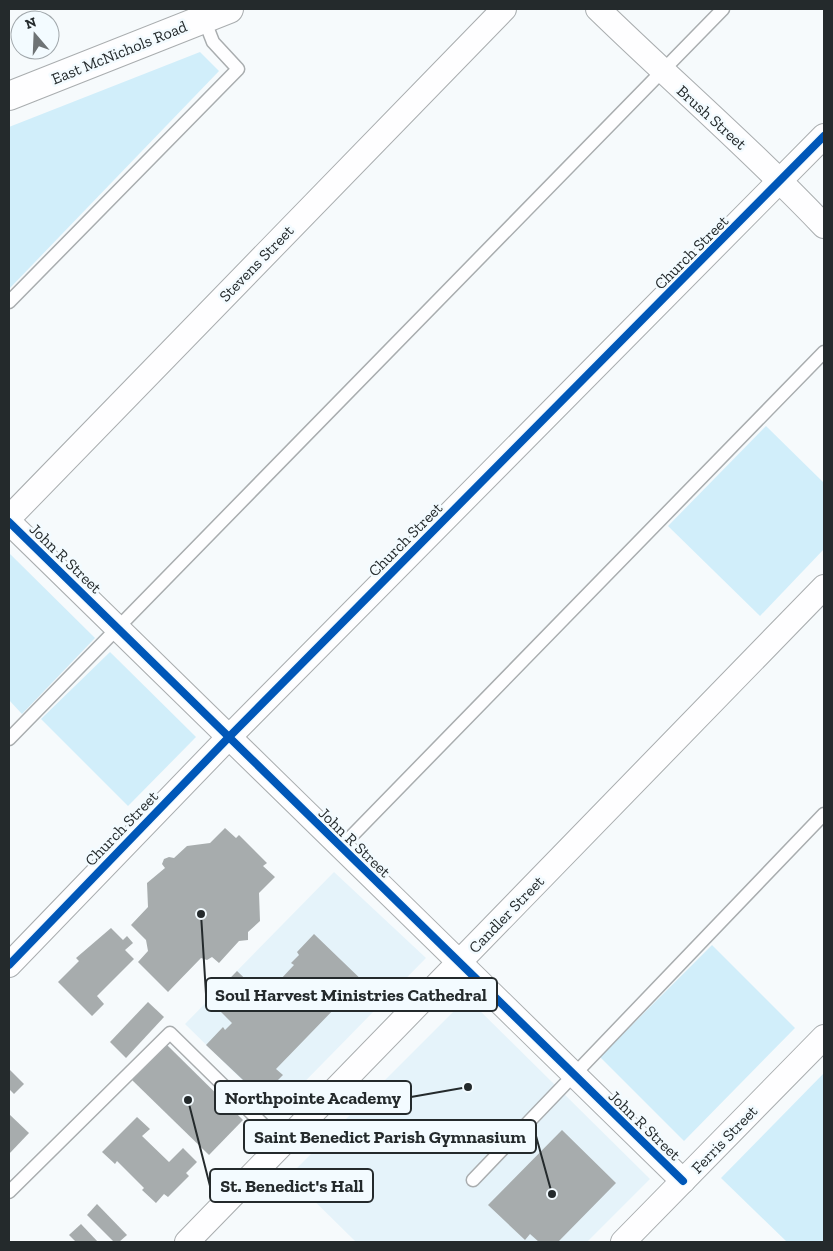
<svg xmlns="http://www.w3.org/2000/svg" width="833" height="1251" font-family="'Zilla Slab',serif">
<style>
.built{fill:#e5f3fa}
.green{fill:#d1eefa}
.building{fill:#a7acad}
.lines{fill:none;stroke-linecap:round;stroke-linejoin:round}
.lane-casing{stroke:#a9adaf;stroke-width:15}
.street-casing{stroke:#a9adaf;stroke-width:26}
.secondary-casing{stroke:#a9adaf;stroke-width:30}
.lane{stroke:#fefeff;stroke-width:12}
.street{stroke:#fefeff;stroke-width:24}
.secondary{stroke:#fefeff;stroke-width:28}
.cycleway-casing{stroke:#f3fbff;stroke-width:11}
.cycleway{stroke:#0057b8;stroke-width:8}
.labels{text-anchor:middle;stroke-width:5;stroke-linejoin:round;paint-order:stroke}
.street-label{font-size:16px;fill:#242a2c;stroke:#f3fbff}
.leader{fill:none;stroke:#242a2c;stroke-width:2}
.callout-dot{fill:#242a2c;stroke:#f3fbff;stroke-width:2}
.callout{fill:#f3fbff;stroke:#242a2c;stroke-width:2}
.callout-label{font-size:18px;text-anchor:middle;font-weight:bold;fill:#242a2c}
</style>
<rect width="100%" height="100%" fill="#f6fafc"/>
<g class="built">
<polygon points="334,872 426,958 275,1112 185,1024"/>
<polygon points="467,998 650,1179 587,1242 356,1242 289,1176"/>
</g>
<g class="green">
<polygon points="200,52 219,71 9,289 9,127"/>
<polygon points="766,426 824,483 824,549 760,616 668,526"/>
<polygon points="9,553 95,638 22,714 9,700"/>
<polygon points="110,652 196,737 128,806 41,719"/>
<polygon points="712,945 795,1028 684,1141 600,1057"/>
<polygon points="824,1073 824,1242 787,1242 721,1178"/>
</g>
<g class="building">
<polygon points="225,828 236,838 239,835 267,863 263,866 275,877 259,893 260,921 248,932 248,940 239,941 219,963 212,957 207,960 201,958 168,992 138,962 148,951 146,940 131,925 148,907 147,883 165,868 162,864 164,859 169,857 174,858 187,846 210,843"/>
<polygon points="111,928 123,940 127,936 133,943 125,950 134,959 97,996 104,1004 92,1016 58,982 79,961 76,958"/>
<polygon points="314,934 369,987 346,1011 339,1004 276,1069 283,1075 261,1097 206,1045 223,1027 225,1030 232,1023 209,1000 237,971 264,997 294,965 291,963 299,955 297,952"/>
<polygon points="148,1002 164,1017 126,1058 110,1042"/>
<polygon points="167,1045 243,1120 209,1155 132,1080"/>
<polygon points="9,1069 24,1084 14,1094 9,1089"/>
<polygon points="9,1114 29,1133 9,1154"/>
<polygon points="137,1117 150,1129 142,1136 169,1162 183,1148 197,1162 186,1173 189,1176 168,1197 164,1194 156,1203 142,1190 144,1188 117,1161 115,1164 102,1152"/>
<polygon points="562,1130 616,1183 558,1242 539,1242 530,1234 525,1240 488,1205"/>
<polygon points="97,1204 127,1235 119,1242 114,1242 87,1215"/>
<polygon points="81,1224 98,1242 76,1242 69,1235"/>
</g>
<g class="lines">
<defs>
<g id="lane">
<polyline points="9,302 238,69 213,42 204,19"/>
<polyline points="9,739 723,9"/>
<polyline points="341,847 824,352"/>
<polyline points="473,1180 824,814"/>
<polyline points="9,1192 170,1033 283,1144"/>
</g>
<g id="street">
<path d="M598,9C673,82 752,150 824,226"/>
<polyline points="9,518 504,9"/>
<polyline points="9,522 683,1181"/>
<polyline points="9,965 229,737 824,136"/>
<polyline points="187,1242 824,587"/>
<polyline points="623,1242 824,1037"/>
</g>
<polyline id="secondary" points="9,96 229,9"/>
</defs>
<use href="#lane" class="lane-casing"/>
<use href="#street" class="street-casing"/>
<use href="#secondary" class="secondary-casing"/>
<use href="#lane" class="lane"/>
<use href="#street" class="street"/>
<use href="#secondary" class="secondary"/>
<defs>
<g id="cycleway">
<polyline points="9,522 683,1181"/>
<polyline points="9,965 229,737 824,136"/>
</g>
</defs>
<use href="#cycleway" class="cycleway-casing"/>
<use href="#cycleway" class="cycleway"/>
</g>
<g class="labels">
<g class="street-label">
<text transform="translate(119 52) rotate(-22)" y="6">East McNichols Road</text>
<text transform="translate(712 117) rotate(42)" y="6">Brush Street</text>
<text transform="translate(691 252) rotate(-45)" y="6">Church Street</text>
<text transform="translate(256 263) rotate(-46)" y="6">Stevens Street</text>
<text transform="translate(405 539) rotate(-45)" y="6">Church Street</text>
<text transform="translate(66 558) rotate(44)" y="6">John R Street</text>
<text transform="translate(121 828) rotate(-46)" y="6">Church Street</text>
<text transform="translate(355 842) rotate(44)" y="6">John R Street</text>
<text transform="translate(506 914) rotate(-46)" y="6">Candler Street</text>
<text transform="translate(645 1125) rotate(44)" y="6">John R Street</text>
<text transform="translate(724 1139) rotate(-46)" y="6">Ferris Street</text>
</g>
</g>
<path class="leader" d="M201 914L206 994M468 1087L411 1097M552 1194L536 1136M188 1100L210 1186"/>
<g class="callout-dot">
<circle cx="201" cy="914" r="5"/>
<circle cx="468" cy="1087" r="5"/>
<circle cx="552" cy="1194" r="5"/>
<circle cx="188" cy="1100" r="5"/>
</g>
<g class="callout">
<rect x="206" y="978" width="291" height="33" rx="5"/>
<rect x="215" y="1081" width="196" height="33" rx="5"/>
<rect x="244" y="1120" width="292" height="33" rx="5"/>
<rect x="210" y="1169" width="163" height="33" rx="5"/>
</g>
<g class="callout-label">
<text x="351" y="1001">Soul Harvest Ministries Cathedral</text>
<text x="313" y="1104">Northpointe Academy</text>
<text x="390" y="1143">Saint Benedict Parish Gymnasium</text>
<text x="292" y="1192">St. Benedict's Hall</text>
</g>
<rect width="833" height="1251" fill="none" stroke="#242a2c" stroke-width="20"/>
<g transform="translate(35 35) rotate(341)"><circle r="24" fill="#f3fbff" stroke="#a0a7ab"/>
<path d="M0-4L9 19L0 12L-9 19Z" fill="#6e7375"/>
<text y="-8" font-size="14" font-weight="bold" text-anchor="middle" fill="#242a2c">N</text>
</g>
</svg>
